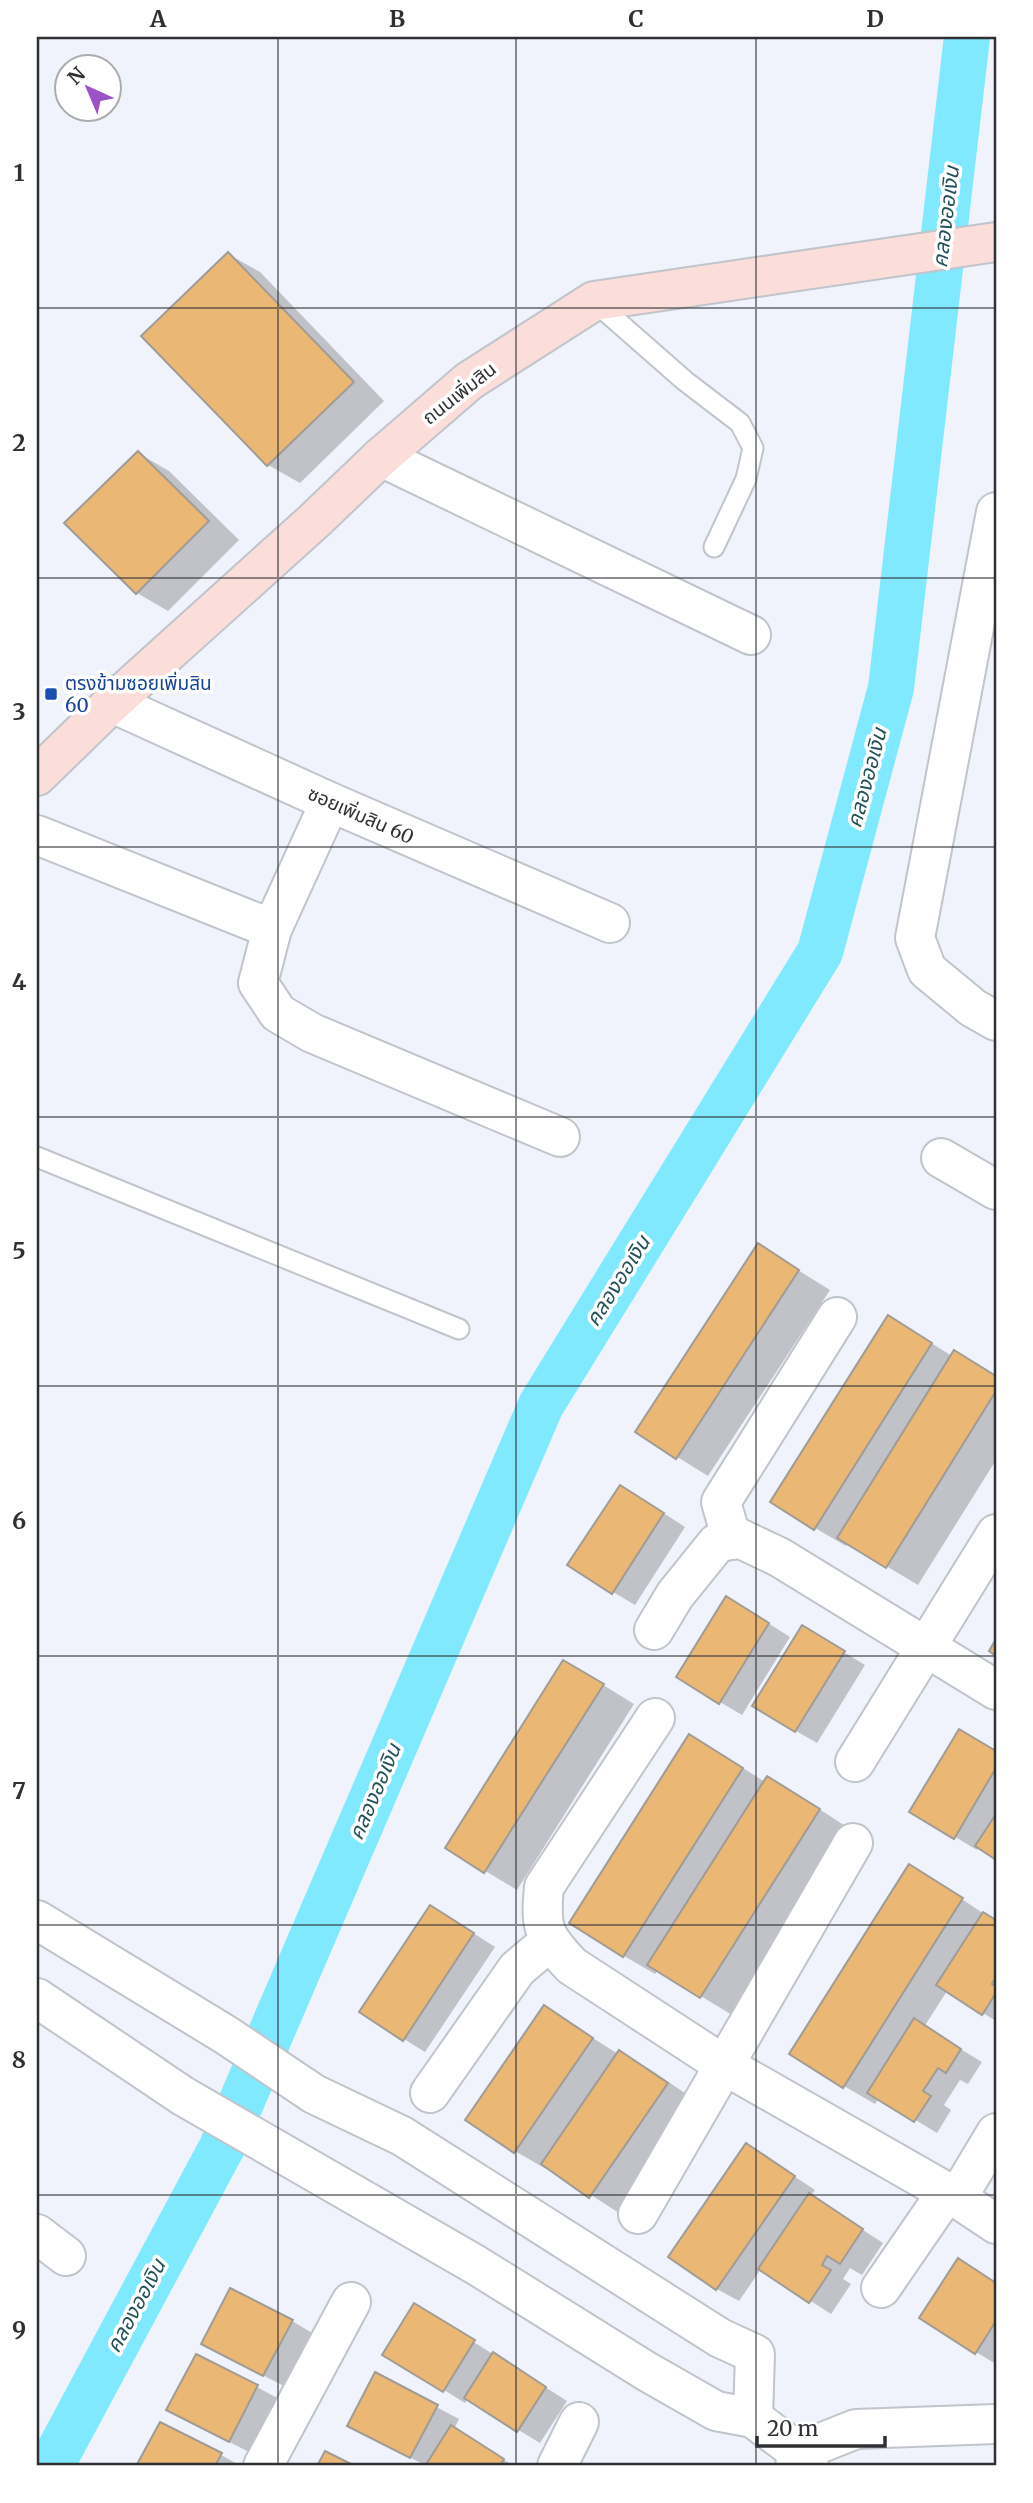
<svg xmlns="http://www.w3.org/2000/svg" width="1033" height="2503" font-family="Merriweather,'Noto Sans Thai',serif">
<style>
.shadow{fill:#0003}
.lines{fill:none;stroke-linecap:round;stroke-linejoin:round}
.canal{stroke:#80e9ff;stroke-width:46}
.building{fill:#eab775;stroke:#a09b95;stroke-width:2}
.lane-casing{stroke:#c0c4cb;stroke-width:23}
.street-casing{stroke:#c0c4cb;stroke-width:42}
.secondary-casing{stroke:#c0c4cb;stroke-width:42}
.lane{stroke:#fff;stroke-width:19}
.street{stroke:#fff;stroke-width:38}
.secondary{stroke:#fbdeda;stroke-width:38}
.grid{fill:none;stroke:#2e3033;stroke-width:2;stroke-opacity:0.55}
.transit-dot{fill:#1a4fb4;stroke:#fff;stroke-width:2.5}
.labels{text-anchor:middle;stroke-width:7;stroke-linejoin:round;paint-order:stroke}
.street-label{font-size:19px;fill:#2e3033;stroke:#fff}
.transit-label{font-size:19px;fill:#164399;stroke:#fff;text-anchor:start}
.water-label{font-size:21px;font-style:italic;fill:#23515b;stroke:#fff}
.neatline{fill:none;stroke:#2e3033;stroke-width:2.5}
.grid-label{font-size:23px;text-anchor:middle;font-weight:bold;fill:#2e3033}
</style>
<rect width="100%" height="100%" fill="#f0f3fb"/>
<g class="shadow">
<polygon points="228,254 260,272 384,401 300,483 268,465"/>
<polygon points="138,453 169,471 239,540 168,611 137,593"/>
<polygon points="759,1246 830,1290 708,1476 637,1432"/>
<polygon points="920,1336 952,1356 954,1353 996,1377 996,1460 918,1585 848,1543 846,1546 815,1528"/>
<polygon points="642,1499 685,1527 635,1605 613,1592"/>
<polygon points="749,1611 790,1637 742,1715 720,1702"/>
<polygon points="824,1640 865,1665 817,1743 796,1731"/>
<polygon points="595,1680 634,1704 517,1890 447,1848"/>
<polygon points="960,1731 996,1753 996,1858 979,1846 977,1850 912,1811"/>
<polygon points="721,1754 765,1782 799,1796 850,1829 732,2015 658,1970 655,1974 624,1956"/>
<polygon points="941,1885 996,1922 996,2021 947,1991 924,2027 982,2062 968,2084 960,2080 944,2105 951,2110 937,2133 879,2098 875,2104 844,2086"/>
<polygon points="453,1920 495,1947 425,2052 404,2039"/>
<polygon points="544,2007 618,2054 620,2052 651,2070 698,2102 622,2215 548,2167 546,2169 515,2151"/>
<polygon points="747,2145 815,2190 811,2196 883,2243 862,2275 850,2268 843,2279 851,2284 831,2314 761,2269 739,2301 717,2289"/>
<polygon points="980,2273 996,2283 996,2364 976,2352"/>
<polygon points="436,2318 567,2401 540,2443 468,2399 465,2403 444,2390"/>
<polygon points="292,2321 314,2334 286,2387 225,2356"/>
<polygon points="376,2375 459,2419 454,2429 514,2466 427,2466 371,2438"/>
<polygon points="257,2387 279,2399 251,2453 190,2422"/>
<polygon points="161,2424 221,2455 241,2466 138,2466"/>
</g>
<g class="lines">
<polyline class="canal" points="51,2466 222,2147 541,1405 820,952 891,688 967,37"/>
</g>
<g class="building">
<polygon points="228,252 354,382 267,466 141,336"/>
<polygon points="138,451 209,521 136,594 64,523"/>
<polygon points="758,1243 799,1270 676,1459 635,1432"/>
<polygon points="888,1315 932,1343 814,1530 770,1502"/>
<polygon points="954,1350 996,1376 996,1391 886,1568 837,1538"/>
<polygon points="620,1485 664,1513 612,1594 567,1565"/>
<polygon points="726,1596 769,1623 719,1704 676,1677"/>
<polygon points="802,1625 845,1651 795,1732 752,1706"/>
<polygon points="996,1639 996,1656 989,1651"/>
<polygon points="563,1660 604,1684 484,1873 445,1848"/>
<polygon points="959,1729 996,1751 996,1768 954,1839 909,1812"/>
<polygon points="689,1734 743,1768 623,1957 569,1923"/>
<polygon points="767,1776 820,1809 700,1998 647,1965"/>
<polygon points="996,1814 996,1860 975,1846"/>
<polygon points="909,1864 963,1898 843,2088 789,2054"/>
<polygon points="430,1905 474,1933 403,2041 359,2012"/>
<polygon points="983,1912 996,1920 996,1976 992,1984 996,1987 996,1993 982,2015 936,1985"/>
<polygon points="544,2005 593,2038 514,2153 465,2120"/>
<polygon points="914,2018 961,2049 946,2073 938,2068 923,2091 931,2096 914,2122 867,2093"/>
<polygon points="619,2050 668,2083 589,2198 541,2164"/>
<polygon points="746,2143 795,2176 716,2290 668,2257"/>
<polygon points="809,2193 863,2229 840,2264 827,2256 822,2265 831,2270 809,2303 758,2269"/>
<polygon points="958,2258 996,2283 996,2321 975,2354 919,2318"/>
<polygon points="230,2288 293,2320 263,2376 201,2344"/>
<polygon points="414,2303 475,2340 443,2392 382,2355"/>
<polygon points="493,2352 546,2387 517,2432 464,2398"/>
<polygon points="196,2354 258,2385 229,2442 166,2410"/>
<polygon points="375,2372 438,2405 410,2458 347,2426"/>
<polygon points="160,2422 222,2453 215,2466 136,2466"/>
<polygon points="451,2425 504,2459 500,2466 425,2466"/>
<polygon points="325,2451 355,2466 317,2466"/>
</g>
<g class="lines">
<defs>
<g id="lane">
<polyline points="595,302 685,381 740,423 753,448 746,479 714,547"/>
<polyline points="37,1157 459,1329"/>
</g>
<g id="street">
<polyline points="381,457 751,635"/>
<polyline points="996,512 915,938 927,970 973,1008 996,1021"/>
<polyline points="112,703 330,802 610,923"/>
<polyline points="330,802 272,929 258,983 278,1013 312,1033 560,1137"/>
<polyline points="37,835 272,929"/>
<polyline points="941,1158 996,1190"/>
<polyline points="732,1540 721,1502 837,1317"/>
<polyline points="654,1630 675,1595 717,1543 739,1538 779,1557 996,1690"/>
<path d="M655,1718L544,1887C540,1928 543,1936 572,1966L724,2065L957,2198"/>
<polyline points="855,1762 996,1534"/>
<polyline points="37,1920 226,2035 314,2094 402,2136 720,2338 755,2354 753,2418"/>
<polyline points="37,1998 183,2096 476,2265 646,2371 716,2411 753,2418 798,2452 809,2466"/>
<polyline points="430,2093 517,1969 537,1952 551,1945"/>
<polyline points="996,2133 957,2198 996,2224"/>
<polyline points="638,2214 853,1843"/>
<polyline points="37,2234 66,2256"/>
<polyline points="881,2288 947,2192"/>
<polyline points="263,2466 351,2302"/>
<polyline points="557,2466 579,2422"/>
<polyline points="795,2466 798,2452 856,2429 996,2424"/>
</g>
<polyline id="secondary" points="37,776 112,703 313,522 381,457 469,381 594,301 996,242"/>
</defs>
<use href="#lane" class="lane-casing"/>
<use href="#street" class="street-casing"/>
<use href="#secondary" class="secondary-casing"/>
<use href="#lane" class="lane"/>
<use href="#street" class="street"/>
<use href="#secondary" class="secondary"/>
</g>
<path class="grid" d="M278,37V2466M516,37V2466M756,37V2466M37,308H996M37,578H996M37,847H996M37,1117H996M37,1386H996M37,1656H996M37,1925H996M37,2195H996"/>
<rect class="transit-dot" x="44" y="687" width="14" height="14" rx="3.5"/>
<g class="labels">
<g class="street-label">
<text transform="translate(459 393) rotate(-38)" y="7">ถนนเพิ่มสิน</text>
<text transform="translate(361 815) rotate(24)" y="7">ซอยเพิ่มสิน 60</text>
</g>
<g class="transit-label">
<text x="65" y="690">ตรงข้ามซอยเพิ่มสิน<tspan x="65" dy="22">60</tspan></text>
</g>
<g class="water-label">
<text transform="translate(946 217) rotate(-83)" y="7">คลองออเงิน</text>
<text transform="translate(867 778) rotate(-75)" y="7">คลองออเงิน</text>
<text transform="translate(618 1281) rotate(-58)" y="7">คลองออเงิน</text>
<text transform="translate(375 1792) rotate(-67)" y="7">คลองออเงิน</text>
<text transform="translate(136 2306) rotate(-62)" y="7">คลองออเงิน</text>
</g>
</g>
<rect width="1033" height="2503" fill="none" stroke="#ffffff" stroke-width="77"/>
<g transform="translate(88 88) rotate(316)"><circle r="33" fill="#ffffff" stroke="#abacad" stroke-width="2"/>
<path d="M0-5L12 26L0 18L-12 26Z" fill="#9a52c6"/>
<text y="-10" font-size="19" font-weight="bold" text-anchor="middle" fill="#2e3033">N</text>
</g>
<path d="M757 2436v10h128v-10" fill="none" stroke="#2e3033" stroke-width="3.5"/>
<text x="767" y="2436" font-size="21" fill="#2e3033" stroke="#ffffff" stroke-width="5" paint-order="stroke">20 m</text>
<rect x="38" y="38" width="957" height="2426" class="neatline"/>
<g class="grid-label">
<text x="158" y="27">A</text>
<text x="397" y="27">B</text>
<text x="636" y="27">C</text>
<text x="875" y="27">D</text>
<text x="19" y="181">1</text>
<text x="19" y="451">2</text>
<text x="19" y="720">3</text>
<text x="19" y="990">4</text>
<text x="19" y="1259">5</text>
<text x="19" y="1529">6</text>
<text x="19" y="1799">7</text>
<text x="19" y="2068">8</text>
<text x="19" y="2338">9</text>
</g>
</svg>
